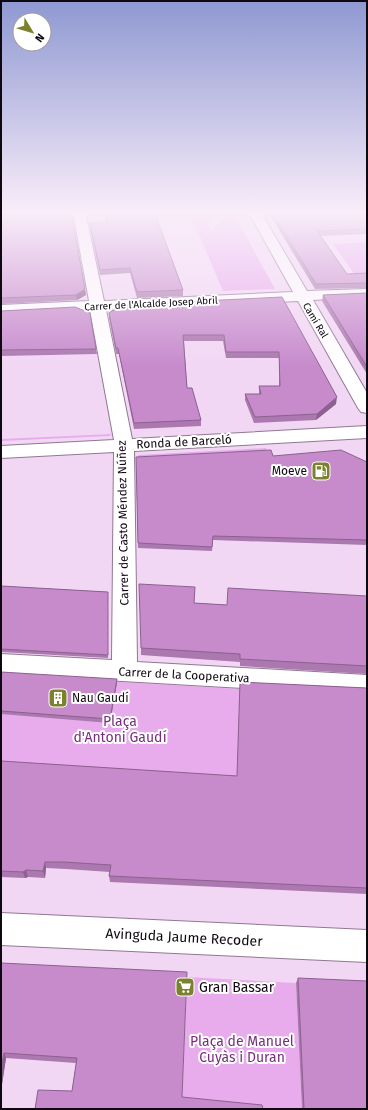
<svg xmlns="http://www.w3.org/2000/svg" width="368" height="1110" font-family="'Fira Sans',sans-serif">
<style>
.green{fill:#e8aced}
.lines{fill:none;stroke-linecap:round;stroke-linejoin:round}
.minor-casing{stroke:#907892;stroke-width:2}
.minor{fill:#fff;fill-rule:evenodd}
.wall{fill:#ab78af}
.shaded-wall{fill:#8b618f}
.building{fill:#c78bcc;stroke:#8b618f}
.labels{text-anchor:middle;stroke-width:4;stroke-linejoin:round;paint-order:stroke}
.far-street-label{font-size:10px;fill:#100811;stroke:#fff}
.street-label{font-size:12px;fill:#100811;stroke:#fff}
.poi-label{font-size:12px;fill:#100811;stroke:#fff;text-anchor:end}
.near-park-label{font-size:14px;fill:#762e7d;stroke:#fff}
.near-street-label{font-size:14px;fill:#100811;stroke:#fff}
.near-poi-label{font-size:14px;fill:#100811;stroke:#fff;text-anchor:start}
</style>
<rect width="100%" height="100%" fill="#f2d7f4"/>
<g class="green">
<polygon points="189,211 222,211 208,226 212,230 230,211 233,213 275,289 223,291"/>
<polygon points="367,242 367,278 358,279 333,244"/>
<polygon points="113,434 109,436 1,441 1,439"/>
<polygon points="266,448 267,450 138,457 138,455"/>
<polygon points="1,675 240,689 237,783 1,768"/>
<polygon points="187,977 296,983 302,1109 259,1109 182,1101"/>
</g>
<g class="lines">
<defs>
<g id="minor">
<polygon points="73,211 85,211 104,301 293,292 248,211 260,211 307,291 367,289 367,297 313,300 367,393 367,413 361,412 358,408 298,301 106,310 132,439 367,426 367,438 134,451 137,662 367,675 367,695 1,674 1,654 112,660 114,452 1,458 1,446 114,440 90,310 1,315 1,305 89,301"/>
<polygon points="1,913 367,930 367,962 1,945"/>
</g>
</defs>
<use href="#minor" class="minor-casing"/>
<use href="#minor" class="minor"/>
</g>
<g class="wall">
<polygon points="1,211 85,289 86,295 77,300 1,304"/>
<polygon points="104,211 154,211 183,290 183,296 137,298 130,273 100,275 90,229 90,223 107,222"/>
<polygon points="270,211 367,211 367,234 321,236 347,274 367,273 367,288 315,289 270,215"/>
<polygon points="367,293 367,374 322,301 323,295"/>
<polygon points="282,297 336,404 316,420 254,423 245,400 245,394 259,394 259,386 279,386 279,358 226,358 223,341 184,341 187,388 201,420 201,426 134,429 119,354 116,354 109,318 109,313"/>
<polygon points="1,311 96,349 97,354 1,356"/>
<polygon points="273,456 367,462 367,545 213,540 212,551 138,548 136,457"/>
<polygon points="1,586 108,592 108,658 1,652"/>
<polygon points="195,587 194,603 227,605 367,596 367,674 240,666 240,662 141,655 141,648"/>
<polygon points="1,672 117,682 110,723 1,714"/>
<polygon points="240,682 367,688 367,894 110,882 109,876 110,872 66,869 46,868 45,878 28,877 25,878 1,877 1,761 237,776"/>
<polygon points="1,963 182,1097 72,1091 76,1063 6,1058 1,1091"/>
<polygon points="298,978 367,1109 302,1109 296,983"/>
</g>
<g class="shaded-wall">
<polygon points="85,289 86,295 77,300 76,295"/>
<polygon points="337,397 336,404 316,420 317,414"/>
<polygon points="117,679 117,682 110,723 110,719"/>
<polygon points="45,862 46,868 45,878 43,871"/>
<polygon points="26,870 28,877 25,878 23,872"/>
<polygon points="4,1053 6,1058 1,1091 1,1069"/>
</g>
<g class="building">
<polygon points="1,211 71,211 85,289 76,295 1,298"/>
<polygon points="105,211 154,211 183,290 137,292 130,268 100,270 90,223 107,222"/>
<polygon points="271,211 367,211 367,229 317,231 347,274 367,273 367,283 316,284"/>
<polygon points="367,293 367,367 323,295"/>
<polygon points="282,297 337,397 317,414 255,417 245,394 261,394 259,386 280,386 279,352 226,352 224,335 183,335 187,388 192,388 201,420 134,423 118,348 116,348 109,313 122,305"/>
<polygon points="75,307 90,313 96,349 1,350 1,311"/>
<polygon points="271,450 273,456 341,450 367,462 367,540 213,536 212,547 138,543 136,457"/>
<polygon points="139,584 195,587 194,603 227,605 228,588 367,596 367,666 240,659 240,654 141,648"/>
<polygon points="1,586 108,592 108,655 1,649"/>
<polygon points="1,672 117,679 110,719 1,711"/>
<polygon points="240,682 367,688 367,888 109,876 111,865 64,862 45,862 43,871 26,870 23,872 1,871 1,761 237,776"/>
<polygon points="1,963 187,972 182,1097 262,1105 263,1109 35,1109 38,1090 72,1091 77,1058 4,1053 1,1069"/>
<polygon points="298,978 367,981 367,1109 304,1109"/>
</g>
<linearGradient id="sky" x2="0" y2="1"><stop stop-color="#8e98d1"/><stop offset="0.58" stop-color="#f9edfa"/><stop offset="1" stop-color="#f9edfa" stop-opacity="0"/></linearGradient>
<rect width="368" height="366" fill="url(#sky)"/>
<defs>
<symbol id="fuel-square" viewBox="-11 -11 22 22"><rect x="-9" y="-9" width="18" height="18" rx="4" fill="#7b822e" stroke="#fff"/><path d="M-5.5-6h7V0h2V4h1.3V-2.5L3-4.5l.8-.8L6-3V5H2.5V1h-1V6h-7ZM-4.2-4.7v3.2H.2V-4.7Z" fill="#fff"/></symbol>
<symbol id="building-square" viewBox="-11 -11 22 22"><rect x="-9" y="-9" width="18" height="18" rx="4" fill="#7b822e" stroke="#fff"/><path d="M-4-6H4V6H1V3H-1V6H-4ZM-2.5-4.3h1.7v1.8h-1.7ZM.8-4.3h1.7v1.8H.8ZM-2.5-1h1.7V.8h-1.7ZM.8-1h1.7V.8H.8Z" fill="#fff"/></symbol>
<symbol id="supermarket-square" viewBox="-11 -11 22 22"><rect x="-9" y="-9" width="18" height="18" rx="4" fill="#7b822e" stroke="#fff"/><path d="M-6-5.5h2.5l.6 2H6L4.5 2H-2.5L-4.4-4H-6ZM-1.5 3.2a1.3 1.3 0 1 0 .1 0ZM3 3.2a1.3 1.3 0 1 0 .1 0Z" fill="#fff"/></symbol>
</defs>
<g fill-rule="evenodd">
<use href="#fuel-square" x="310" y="460" width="22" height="22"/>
<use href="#building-square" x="47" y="687" width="22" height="22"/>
<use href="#supermarket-square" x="174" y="976" width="22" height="22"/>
</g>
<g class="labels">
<g class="far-street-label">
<text transform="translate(151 303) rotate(-3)" y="4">Carrer de l'Alcalde Josep Abril</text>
<text transform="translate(316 320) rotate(59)" y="4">Camí Ral</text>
</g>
<g class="street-label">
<text transform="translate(184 442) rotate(-3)" y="4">Ronda de Barceló</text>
<text transform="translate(123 523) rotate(-91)" y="4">Carrer de Casto Méndez Núñez</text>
<text transform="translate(184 675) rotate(3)" y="4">Carrer de la Cooperativa</text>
</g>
<g class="poi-label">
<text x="307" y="475">Moeve</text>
<text x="72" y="702" text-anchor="start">Nau Gaudí</text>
</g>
<g class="near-park-label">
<text x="120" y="726">Plaça<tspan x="120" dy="16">d'Antoni Gaudí</tspan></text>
<text x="242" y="1046">Plaça de Manuel<tspan x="242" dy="16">Cuyàs i Duran</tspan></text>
</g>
<g class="near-street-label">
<text transform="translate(184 937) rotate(3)" y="5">Avinguda Jaume Recoder</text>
</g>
<g class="near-poi-label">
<text x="199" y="992">Gran Bassar</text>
</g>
</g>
<rect width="368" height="1110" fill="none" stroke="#100811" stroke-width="4"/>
<g transform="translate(32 32) rotate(128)"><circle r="19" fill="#ffffff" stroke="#9f9ca0"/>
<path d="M0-3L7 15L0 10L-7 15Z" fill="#7b822e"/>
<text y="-6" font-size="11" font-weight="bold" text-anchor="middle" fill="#100811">N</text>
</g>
</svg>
